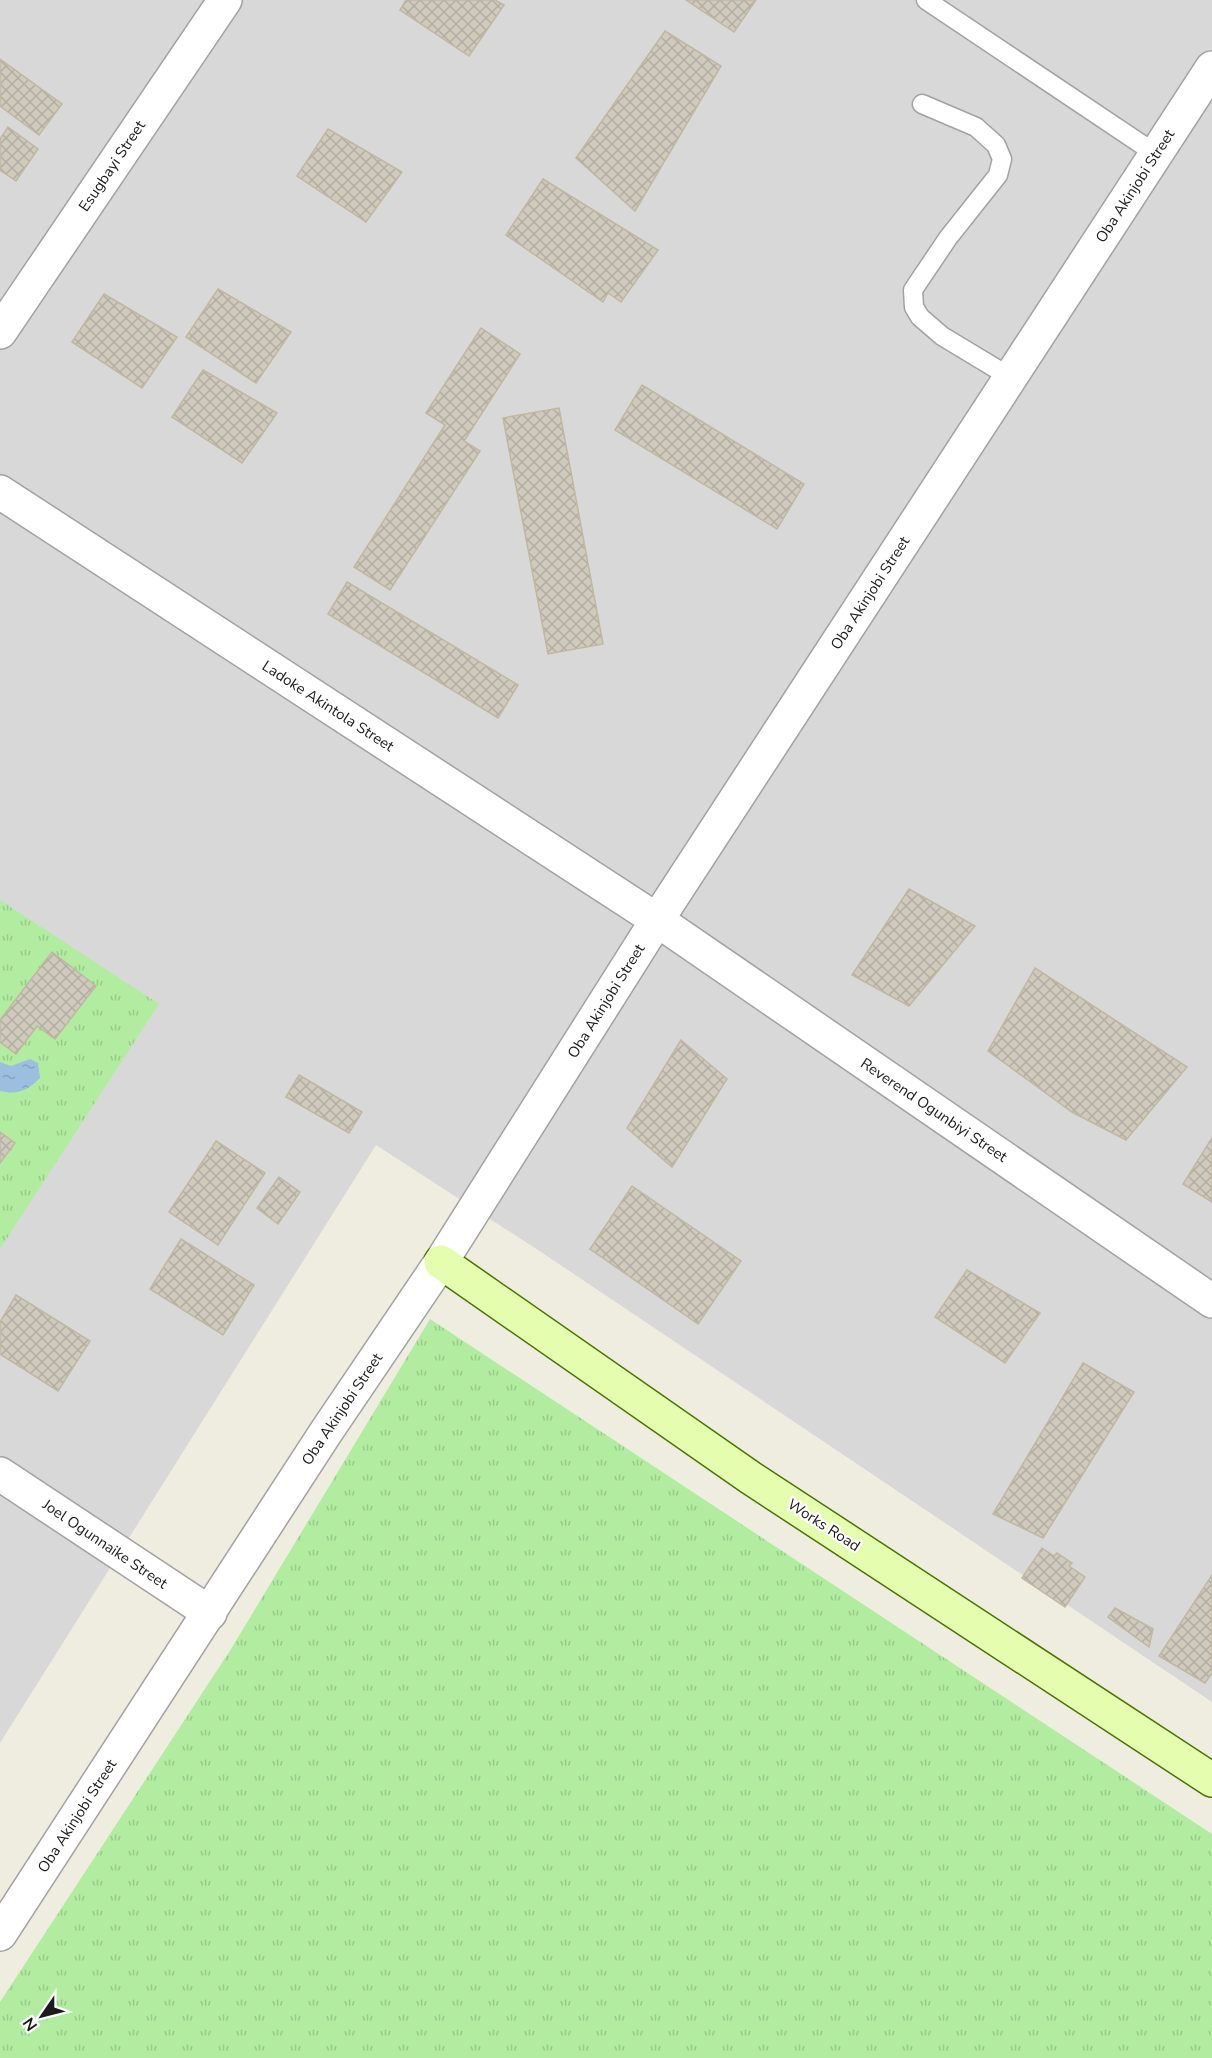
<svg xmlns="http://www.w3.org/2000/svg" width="1212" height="2058" font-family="'Nunito Sans',sans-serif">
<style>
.residential{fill:#d9d8d8}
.grass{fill:url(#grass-tufts)}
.water{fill:url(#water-ripples)}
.building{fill:url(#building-cross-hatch);stroke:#c0b7a1;stroke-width:1.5}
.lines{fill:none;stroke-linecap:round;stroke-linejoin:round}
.service-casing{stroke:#a2a2a2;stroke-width:21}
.minor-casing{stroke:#a2a2a2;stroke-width:36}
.tertiary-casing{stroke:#a2a2a2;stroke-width:36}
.secondary-casing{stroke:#497400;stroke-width:36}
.service{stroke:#fff;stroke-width:18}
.minor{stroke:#fff;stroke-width:33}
.tertiary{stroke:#fff;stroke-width:33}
.secondary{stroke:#e5fdae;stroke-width:33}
.labels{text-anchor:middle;stroke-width:4.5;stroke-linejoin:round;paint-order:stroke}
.street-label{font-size:15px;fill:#1b1b1b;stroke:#fff}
</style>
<defs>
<pattern id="grass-tufts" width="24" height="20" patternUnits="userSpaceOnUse" patternTransform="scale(1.5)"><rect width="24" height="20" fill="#b2eca1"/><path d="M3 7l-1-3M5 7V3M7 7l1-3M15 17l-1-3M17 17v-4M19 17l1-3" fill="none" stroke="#98ca8a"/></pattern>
<pattern id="water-ripples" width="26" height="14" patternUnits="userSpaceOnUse" patternTransform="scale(1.5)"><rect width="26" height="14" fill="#9cbedf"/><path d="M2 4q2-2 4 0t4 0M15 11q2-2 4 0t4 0" fill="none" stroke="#86a3bf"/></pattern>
<pattern id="building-cross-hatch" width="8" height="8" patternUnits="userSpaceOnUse" patternTransform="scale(1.5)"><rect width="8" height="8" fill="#d0cabd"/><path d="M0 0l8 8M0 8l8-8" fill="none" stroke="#b2ada2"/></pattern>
</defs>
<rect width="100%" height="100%" fill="#eeede0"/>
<polygon class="residential" points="0,0 1212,0 1212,1702 541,1252 376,1145 0,1743"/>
<g class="grass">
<polygon points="0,900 159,1004 0,1249"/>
<polygon points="430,1319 1212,1834 1212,2058 0,2058 0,2002 231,1649"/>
</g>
<path class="water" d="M30,1059L38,1063L40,1078C27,1091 17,1095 0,1091V1062L11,1066Z"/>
<g class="building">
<polygon points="406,0 495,0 504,5 469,56 400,10"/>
<polygon points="686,0 756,0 734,32"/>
<polygon points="665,31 721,66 635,211 576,158"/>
<polygon points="0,59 62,104 39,135 0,106"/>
<polygon points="8,127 38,149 16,181 0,170 0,139"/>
<polygon points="328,129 402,172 366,222 297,176"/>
<polygon points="543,179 658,250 621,302 608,293 603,302 506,235"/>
<polygon points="218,289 291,332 256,383 186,337"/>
<polygon points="104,294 177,337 142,388 72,342"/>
<polygon points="481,328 520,354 464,441 480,451 390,590 354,567 445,425 426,413"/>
<polygon points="203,370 277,413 242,463 172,417"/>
<polygon points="642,385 804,484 777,529 615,430"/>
<polygon points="559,408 603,644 548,654 503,418"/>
<polygon points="347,582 518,685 498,718 328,614"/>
<polygon points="909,889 975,926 909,1006 852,975"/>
<polygon points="52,952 96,986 55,1039 37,1026 16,1054 0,1042 0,1020"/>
<polygon points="1035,968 1187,1067 1126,1140 1072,1112 988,1051"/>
<polygon points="681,1040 727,1079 672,1167 627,1128"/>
<polygon points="299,1075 362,1112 349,1133 286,1097"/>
<polygon points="0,1132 15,1143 0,1163"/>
<polygon points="1212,1138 1212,1202 1183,1184"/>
<polygon points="216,1141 265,1173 218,1245 169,1212"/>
<polygon points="279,1177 300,1192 278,1224 257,1208"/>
<polygon points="632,1186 741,1261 698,1324 590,1249"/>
<polygon points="181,1239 254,1285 223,1335 150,1289"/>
<polygon points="967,1270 1040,1313 1005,1363 935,1317"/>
<polygon points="16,1295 90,1341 58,1391 0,1354 0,1322"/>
<polygon points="1083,1363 1134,1392 1043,1538 993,1514"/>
<polygon points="1042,1548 1054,1556 1057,1553 1072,1563 1069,1566 1085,1577 1065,1607 1022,1578"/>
<polygon points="1212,1575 1212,1673 1205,1683 1159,1656"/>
<polygon points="1115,1608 1153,1629 1149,1647 1108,1617"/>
</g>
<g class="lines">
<defs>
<g id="service">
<polyline points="926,0 1156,154"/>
<polyline points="922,104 976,127 996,145 1002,159 998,175 948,238 913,290 914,307 920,317 942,336 1010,377"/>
</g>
<g id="minor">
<polyline points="0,332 225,0"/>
<polyline points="0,492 657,920 1212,1301"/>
</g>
<g id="tertiary">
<polyline points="0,1474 210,1613"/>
<polyline points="0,1934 326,1432 441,1262 657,920 1212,68"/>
</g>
<polyline id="secondary" points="441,1262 751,1478 1212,1780"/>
</defs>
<use href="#service" class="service-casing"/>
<use href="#minor" class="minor-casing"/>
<use href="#tertiary" class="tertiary-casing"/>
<use href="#secondary" class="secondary-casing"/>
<use href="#service" class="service"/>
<use href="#minor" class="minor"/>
<use href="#tertiary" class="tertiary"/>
<use href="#secondary" class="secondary"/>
</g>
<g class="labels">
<g class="street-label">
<text transform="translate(112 166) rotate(-56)" y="5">Esugbayi Street</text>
<text transform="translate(1135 186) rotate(-57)" y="5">Oba Akinjobi Street</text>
<text transform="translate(870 593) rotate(-57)" y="5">Oba Akinjobi Street</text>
<text transform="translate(328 706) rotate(33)" y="5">Ladoke Akintola Street</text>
<text transform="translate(606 1001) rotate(-58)" y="5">Oba Akinjobi Street</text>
<text transform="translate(934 1110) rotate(34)" y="5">Reverend Ogunbiyi Street</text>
<text transform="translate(342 1409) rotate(-56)" y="5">Oba Akinjobi Street</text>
<text transform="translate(824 1525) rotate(33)" y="5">Works Road</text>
<text transform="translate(105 1544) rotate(34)" y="5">Joel Ogunnaike Street</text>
<text transform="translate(77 1816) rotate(-57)" y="5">Oba Akinjobi Street</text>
</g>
</g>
<g transform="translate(42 2016) rotate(235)" stroke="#ffffff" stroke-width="4.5" paint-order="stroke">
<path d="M0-4.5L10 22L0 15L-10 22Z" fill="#1b1b1b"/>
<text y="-9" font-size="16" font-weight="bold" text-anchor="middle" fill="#1b1b1b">N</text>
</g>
</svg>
